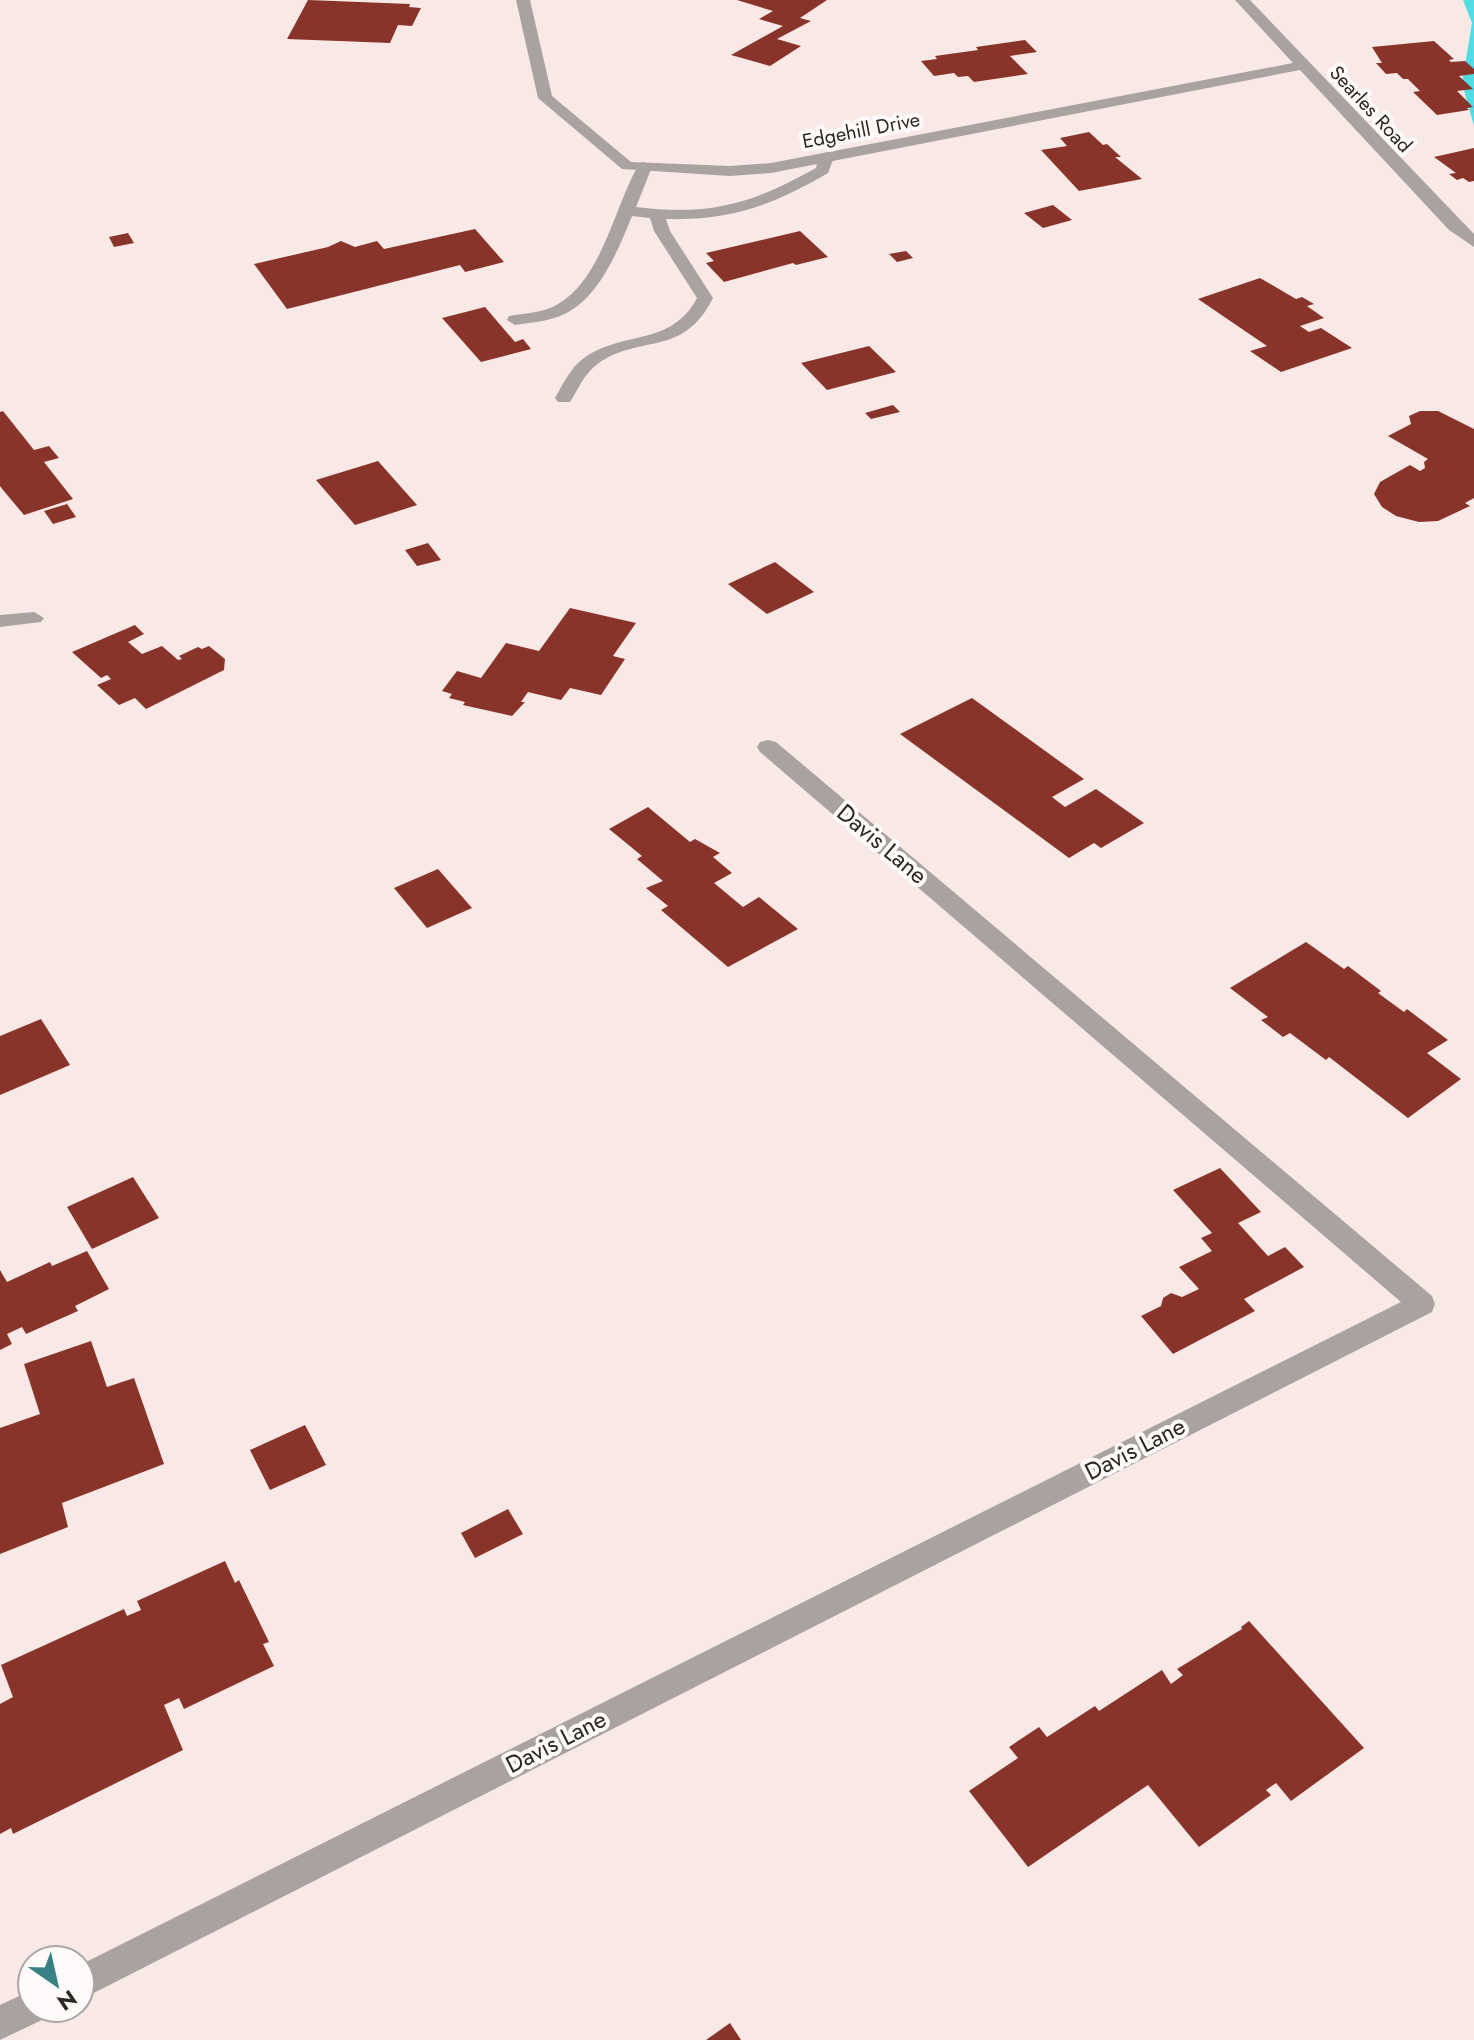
<svg xmlns="http://www.w3.org/2000/svg" width="1474" height="2040" font-family="Jost,sans-serif">
<style>
.water{fill:#51dce3}
.building{fill:#89342b}
.lines{fill:none;stroke-linecap:round;stroke-linejoin:round}
.lane{fill:#a9a2a1;fill-rule:evenodd}
.street{fill:#a9a2a1;fill-rule:evenodd}
.labels{text-anchor:middle;stroke-width:8;stroke-linejoin:round;paint-order:stroke}
.far-street-label{font-size:20px;fill:#2d2726;stroke:#fdfaf9}
.street-label{font-size:24px;fill:#2d2726;stroke:#fdfaf9}
</style>
<rect width="100%" height="100%" fill="#f9e9e6"/>
<polygon class="water" points="1463,0 1474,0 1474,126 1462,83 1472,23"/>
<g class="building">
<polygon points="308,0 410,4 409,7 421,8 412,26 398,25 390,43 287,39"/>
<polygon points="737,0 827,0 800,18 811,21 777,39 801,46 770,66 731,55 783,26 759,19 773,11"/>
<polygon points="1025,40 1037,52 1010,56 1028,74 974,82 968,76 958,77 954,73 934,76 921,61 937,59 935,56 978,50 976,47"/>
<polygon points="1434,41 1454,59 1449,60 1451,62 1465,61 1474,69 1474,74 1459,76 1473,89 1457,91 1473,107 1467,108 1469,110 1437,115 1413,92 1420,91 1408,79 1403,79 1397,73 1386,74 1376,63 1382,63 1372,47"/>
<polygon points="1089,132 1103,145 1107,144 1121,157 1115,157 1142,179 1079,191 1041,150 1067,146 1060,138"/>
<polygon points="1474,148 1474,181 1469,182 1463,178 1457,180 1449,174 1456,173 1434,157"/>
<polygon points="1053,205 1072,220 1043,228 1024,213"/>
<polygon points="475,229 504,262 465,272 460,265 287,309 254,264 328,247 341,241 355,247 377,241 384,249"/>
<polygon points="800,231 828,257 796,265 793,263 724,282 706,263 714,261 706,253"/>
<polygon points="128,233 134,243 114,247 109,237"/>
<polygon points="906,251 913,258 897,262 889,254"/>
<polygon points="1260,278 1296,299 1302,297 1314,304 1307,306 1324,318 1300,326 1309,332 1321,328 1352,348 1281,372 1250,351 1267,346 1198,299"/>
<polygon points="485,307 515,342 523,339 531,349 481,362 442,318"/>
<polygon points="869,346 896,372 827,390 801,363"/>
<polygon points="893,405 900,412 871,419 865,413"/>
<polygon points="3,411 34,450 49,446 59,458 44,462 73,499 24,515 3,490 0,486 0,412"/>
<polygon points="1420,411 1438,411 1474,429 1474,498 1465,503 1470,506 1438,521 1419,522 1396,516 1382,507 1374,494 1380,482 1410,465 1420,471 1425,468 1424,462 1428,459 1388,436 1411,424 1409,416"/>
<polygon points="378,461 417,505 355,525 316,480"/>
<polygon points="67,504 76,517 53,524 44,511"/>
<polygon points="428,543 441,560 417,566 405,550"/>
<polygon points="775,562 814,592 767,614 728,584"/>
<polygon points="570,608 636,623 613,656 625,659 601,695 570,688 561,700 528,692 521,702 525,702 512,716 463,705 465,702 449,698 452,694 442,691 457,671 481,678 506,643 539,651"/>
<polygon points="135,625 144,634 128,642 142,654 162,646 178,660 182,659 179,656 198,647 202,649 209,646 225,659 224,670 146,709 135,698 119,705 97,685 111,679 107,675 101,678 72,652"/>
<polygon points="972,698 1084,779 1052,797 1065,807 1096,789 1144,823 1101,848 1094,843 1069,858 900,734"/>
<polygon points="648,807 690,842 695,839 720,853 713,857 732,873 714,883 743,907 759,897 798,929 728,967 661,910 668,906 646,888 663,881 637,859 642,856 609,829"/>
<polygon points="438,869 472,908 427,928 394,888"/>
<polygon points="1306,942 1344,969 1348,966 1381,991 1378,993 1404,1012 1407,1009 1448,1040 1427,1053 1461,1079 1408,1118 1329,1057 1326,1060 1290,1033 1283,1037 1261,1020 1268,1017 1230,988"/>
<polygon points="41,1019 70,1065 0,1095 0,1036"/>
<polygon points="1220,1168 1261,1212 1238,1223 1268,1256 1285,1247 1304,1267 1244,1299 1255,1311 1173,1354 1141,1316 1161,1306 1163,1298 1171,1293 1182,1297 1199,1289 1179,1267 1212,1251 1201,1238 1212,1233 1173,1190"/>
<polygon points="133,1177 159,1218 92,1249 67,1207"/>
<polygon points="87,1251 109,1289 75,1306 78,1311 26,1334 22,1327 7,1334 12,1344 0,1350 0,1270 7,1282 50,1262 52,1266"/>
<polygon points="91,1341 107,1387 134,1378 164,1464 62,1503 68,1527 0,1554 0,1428 40,1414 24,1364"/>
<polygon points="305,1425 326,1465 270,1490 250,1450"/>
<polygon points="508,1509 523,1534 475,1558 461,1533"/>
<polygon points="225,1561 235,1583 239,1580 269,1642 263,1644 274,1666 184,1709 179,1698 164,1705 183,1750 13,1834 11,1828 0,1834 0,1704 13,1697 1,1665 124,1609 127,1616 141,1610 137,1601"/>
<polygon points="1249,1621 1364,1748 1291,1801 1276,1783 1266,1790 1271,1795 1199,1847 1148,1785 1028,1867 969,1791 1018,1758 1009,1747 1039,1727 1047,1737 1095,1706 1099,1711 1162,1670 1171,1684 1183,1675 1177,1669 1242,1629 1241,1627"/>
<polygon points="730,2023 741,2040 706,2040"/>
</g>
<g class="lines">
<g class="lane">
<path d="M826,152L834,157L828,173C773,205 731,221 666,219L670,231L713,298C682,360 638,332 595,366C583,376 578,390 570,402H558L555,398C563,384 571,367 584,358C623,330 671,347 697,298L654,231L650,218L632,216C619,248 601,293 570,311C555,321 533,322 515,325L507,320L509,316C525,313 544,313 558,304C602,279 615,205 639,164L644,162L652,167L636,207C711,216 751,204 816,168L818,157Z"/>
<polygon points="34,612 44,618 41,622 0,627 0,615"/>
</g>
<g class="street">
<polygon points="516,0 530,0 552,96 631,162 730,166 771,163 1293,63 1235,0 1250,0 1474,234 1474,247 1449,230 1300,70 771,173 730,176 622,169 538,98"/>
<polygon points="768,740 776,742 1432,1296 1435,1304 1432,1312 80,2000 80,1965 1401,1302 760,752 757,747 760,742"/>
<polygon points="32,1990 32,2008 49,2008 44,2019 0,2040 0,2005"/>
</g>
</g>
<g class="labels">
<g class="far-street-label">
<text transform="translate(1371 109) rotate(47)" y="7">Searles Road</text>
<text transform="translate(861 130) rotate(-11)" y="7">Edgehill Drive</text>
</g>
<g class="street-label">
<text transform="translate(882 844) rotate(40)" y="8">Davis Lane</text>
<text transform="translate(1135 1449) rotate(-27)" y="8">Davis Lane</text>
<text transform="translate(556 1742) rotate(-27)" y="8">Davis Lane</text>
</g>
</g>
<g transform="translate(56 1984) rotate(146)"><circle r="38" fill="#fdfaf9" stroke="#aaa6a5" stroke-width="2"/>
<path d="M0-6L14 30L0 20L-14 30Z" fill="#388184"/>
<text y="-12" font-size="22" font-weight="bold" text-anchor="middle" fill="#2d2726">N</text>
</g>
</svg>
